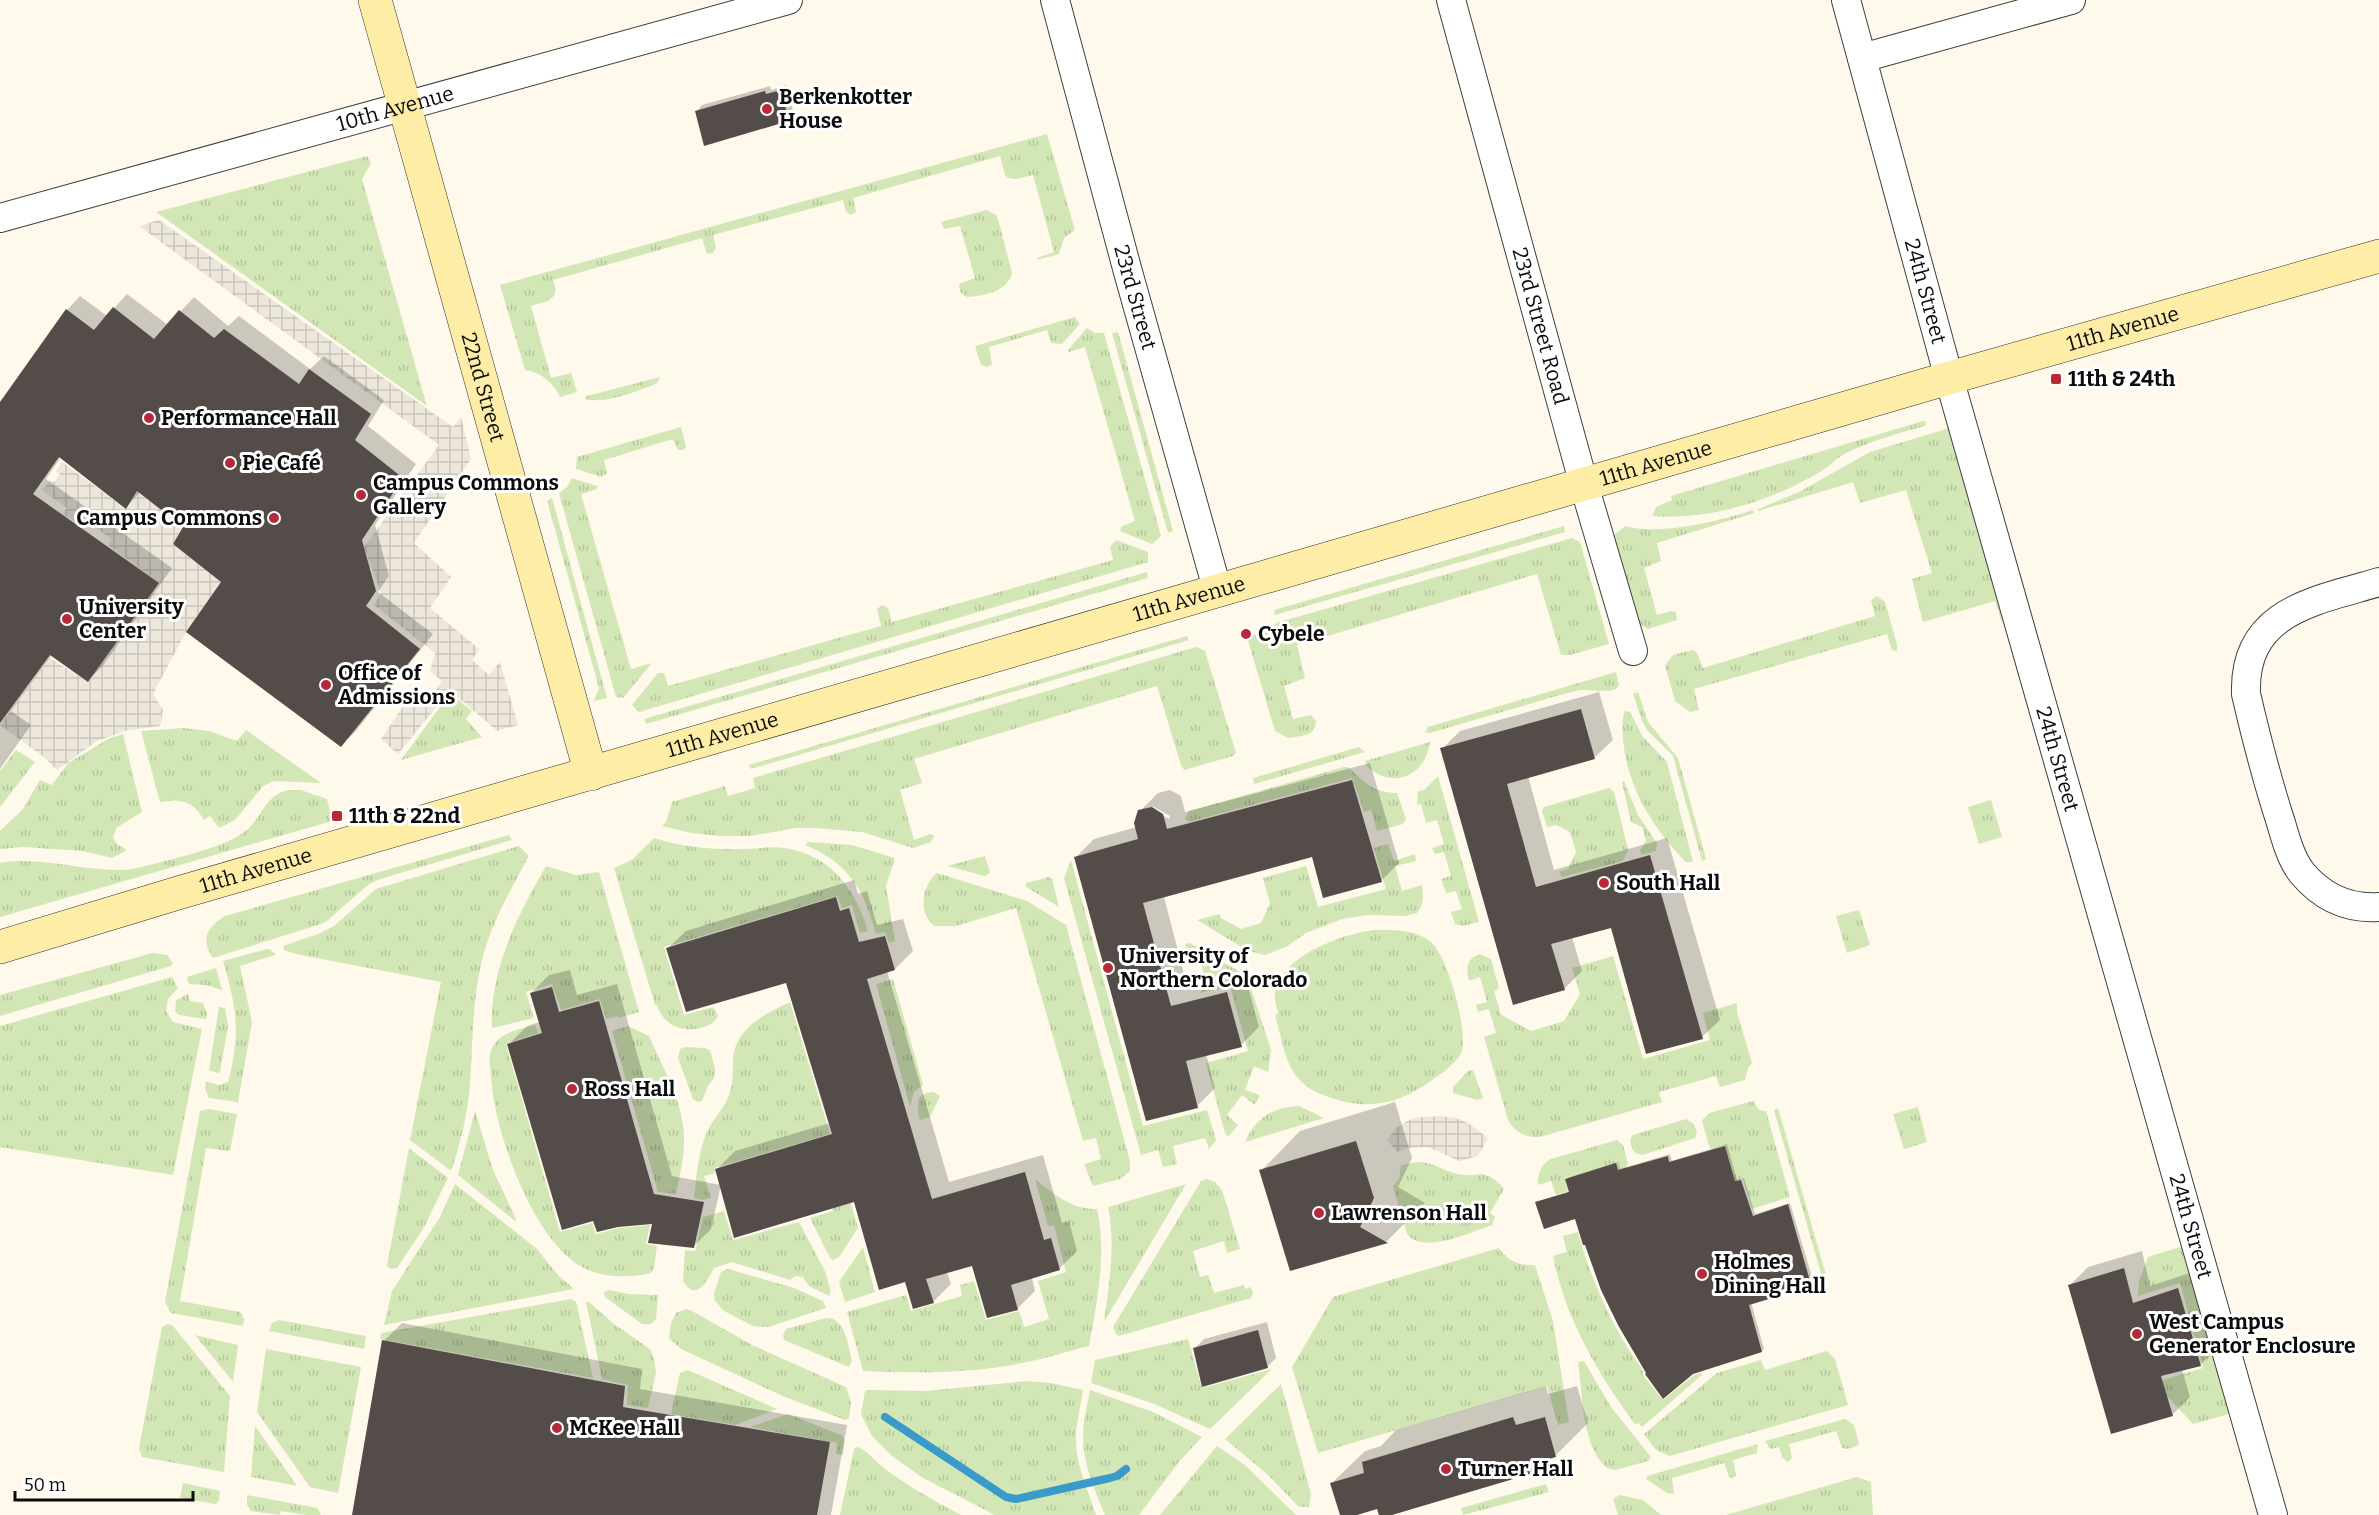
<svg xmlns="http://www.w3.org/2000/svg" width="2379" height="1515" font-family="Bitter,serif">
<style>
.grass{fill:url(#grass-tufts)}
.plaza{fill:url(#plaza-grid)}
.shadow{fill:#0003;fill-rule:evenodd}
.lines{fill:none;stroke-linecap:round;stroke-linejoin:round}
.stream{stroke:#3a9ac9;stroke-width:8}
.building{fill:#544c48}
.street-casing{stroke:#3f3f3f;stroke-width:30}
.secondary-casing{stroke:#2e2e2e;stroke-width:34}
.street{stroke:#fff;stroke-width:28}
.secondary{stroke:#fdeda7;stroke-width:33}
.poi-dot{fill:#b72839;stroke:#fff;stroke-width:2}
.labels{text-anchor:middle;stroke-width:6;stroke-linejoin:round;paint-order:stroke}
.poi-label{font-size:21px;font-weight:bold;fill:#0c0c0c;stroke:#fff;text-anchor:start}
.street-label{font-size:21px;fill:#0c0c0c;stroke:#fff}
</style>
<defs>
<pattern id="grass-tufts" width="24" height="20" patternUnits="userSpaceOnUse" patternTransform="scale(1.5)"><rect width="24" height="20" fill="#d3e7b6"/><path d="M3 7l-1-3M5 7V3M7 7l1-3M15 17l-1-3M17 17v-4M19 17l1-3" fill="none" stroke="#b4c59b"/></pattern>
<pattern id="plaza-grid" width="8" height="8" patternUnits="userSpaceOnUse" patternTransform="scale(1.5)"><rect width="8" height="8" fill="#ede7db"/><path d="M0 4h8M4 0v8" fill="none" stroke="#cac5bb"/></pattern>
</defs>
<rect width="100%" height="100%" fill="#fef9eb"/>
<g class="grass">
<path d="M1047,134L1075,230L1064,238L1059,254L1037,260V258L1054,252L1033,175L1016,179L1008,178L1005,175L1000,156L853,198L856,212L851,215L846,212L843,200L713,235L716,248L713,253L707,254L702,238L553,280L556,290L554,296L548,301L531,306L551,378L571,373L577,392L560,397C553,382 541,372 525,370L500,285Z"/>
<polygon points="367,156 371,163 362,179 427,406 156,212"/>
<path d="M987,210L996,215L998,219L1012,273C1008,291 984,296 967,297L960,292L959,284L975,278L960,226L944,229L941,222Z"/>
<polygon points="1075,317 1080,324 1062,344 1051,343 1047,330 989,347 992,365 987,367 981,365 975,346"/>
<polygon points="1087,328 1095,333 1104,333 1161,536 1152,544 1120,531 1122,526 1135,521 1085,347 1069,352 1068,350"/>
<polygon points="1118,332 1173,531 1168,533 1112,333"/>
<path d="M660,377L657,383L651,386C631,393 606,404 585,399L587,396Z"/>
<path d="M1923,421L1926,422L1925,426C1898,433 1871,441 1846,453C1837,458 1829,466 1820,472C1769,502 1711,520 1652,516L1656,507L1672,500L1671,496Z"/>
<polygon points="681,427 686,446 684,450 678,450 673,439 604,460 607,473 601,477 576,469 577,457"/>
<polygon points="1953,427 2005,623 2001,620 1995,601 1923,622 1912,579 1932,573 1906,490 1860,503 1853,482 1758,511 1758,509 1799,492 1870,452"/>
<polygon points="572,478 597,486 597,489 581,494 631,669 652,663 623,698 616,697 559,493 567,487"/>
<polygon points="552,498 607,698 594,701 599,688 547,501"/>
<path d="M1753,510L1754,513L1657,543L1661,561L1644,568L1657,615L1671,611L1676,612L1677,620L1648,629L1638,623L1612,537L1625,526C1659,536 1720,521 1753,510Z"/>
<polygon points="1564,526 1565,532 1275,615 1274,610"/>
<path d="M1572,538L1580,542L1609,644L1570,655H1561L1537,574L1297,645L1305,678L1284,686L1293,719L1311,715L1316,721C1316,736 1301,736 1288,738L1275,731L1246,634L1250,636L1270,631L1276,623Z"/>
<polygon points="1116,540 1148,552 1148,562 639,712 632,705 658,673 664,673 668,686 881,626 877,609 882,605 888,608 892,622 1113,560 1110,547"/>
<polygon points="1147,572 1148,578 646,724 644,719"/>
<polygon points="1877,596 1885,602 1897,644 1897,651 1892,650 1887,634 1694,689 1699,710 1690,712 1675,701 1665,665 1673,655 1693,650 1697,653 1703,668 1875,616 1871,600"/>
<polygon points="1187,636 1189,640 751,769 749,765"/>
<polygon points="1196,647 1205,651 1236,753 1233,756 1184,770 1181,765 1157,686 914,759 922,783 900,790 914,840 931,834 934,836 931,842 913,848 862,832 815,828 796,828 750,836 719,836 691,833 662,826 666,822 672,802 725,786 728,796 755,788 753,778"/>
<polygon points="1616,672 1619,685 1616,689 1609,691 1580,690 1553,697 1430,733 1425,732 1428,727"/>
<polygon points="1638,692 1648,722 1678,758 1706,859 1702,861 1673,756 1647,730 1642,721 1633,694"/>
<polygon points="454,696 472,711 466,719 482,737 401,760 443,703 447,705"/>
<path d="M1625,711L1630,712L1643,737L1667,762L1693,862H1686C1653,829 1627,787 1623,739C1623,730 1621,719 1625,711Z"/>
<path d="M184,728L209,731L237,741L246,730L321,783L274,781L263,786L235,820L219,828L210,816L204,820C192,800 182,799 160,802L141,731Z"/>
<polygon points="123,734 142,812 116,828 113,838 117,844 127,850 112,858 83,851 23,847 0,849 0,831 23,809 40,780 52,785 68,763 110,738"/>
<path d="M1430,742C1427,768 1404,787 1378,774C1372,771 1367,768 1365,761Z"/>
<polygon points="1359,747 1365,752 1254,784 1253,778"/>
<polygon points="16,750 35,762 0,807 0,771"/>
<path d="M1344,767H1348C1366,783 1371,792 1397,793L1406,819L1403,824L1377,831L1371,810L1364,812L1352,778L1189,822L1185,819L1189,811Z"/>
<polygon points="1438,776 1479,922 1463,926 1455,924 1451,912 1462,909 1456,891 1446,893 1441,879 1451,876 1444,852 1435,854 1432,848 1444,844 1437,820 1426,823 1421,804 1417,805 1418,791 1424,790"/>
<polygon points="1624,781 1638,815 1657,843 1656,851 1641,855 1640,850 1646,840 1642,827 1631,822 1622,782"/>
<polygon points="1609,788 1614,792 1628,850 1623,861 1562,877 1559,872 1568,869 1576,852 1570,832 1556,825 1547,827 1542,811 1544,807"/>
<path d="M288,790H301L327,799L332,821L0,917V863C44,854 102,878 142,867C171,859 220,849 243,833C263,819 263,796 288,790Z"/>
<polygon points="1991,800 2002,837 1979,844 1968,807"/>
<path d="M509,835L512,840L377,880L368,885L328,920L321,924L213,958C200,939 207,927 225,916Z"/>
<path d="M654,838C682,847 713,850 742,849C756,849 770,846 784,848C831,855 855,888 868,931L860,933L852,905L842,908L837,896L664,947L684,1015L713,1007L718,1015C715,1023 711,1024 704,1027C684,1033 664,1027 657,1005H655L614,868L633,859Z"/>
<path d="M808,842L852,845L895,858L886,886L895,941L889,943L885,932L876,934C864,890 849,863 805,845Z"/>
<polygon points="1388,844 1394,861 1415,854 1416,861 1395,866 1402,891 1422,885 1423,899 1421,907 1417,913 1405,916 1367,915 1342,919 1306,933 1286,947 1265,955 1248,951 1197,920 1220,914 1221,918 1241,929 1261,923 1270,903 1263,878 1306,866 1318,907 1386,889 1374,848"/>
<path d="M519,846L529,856C510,891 490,925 481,964C472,1004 473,1043 470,1083C468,1113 461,1140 452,1169L450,1170L410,1140L441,982L296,954L284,950L283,946L318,934L334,926L376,889Z"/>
<polygon points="985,856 990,873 985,876 947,866"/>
<polygon points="1071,860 1143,1126 1207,1110 1216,1140 1209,1149 1205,1138 1173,1146 1177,1164 1163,1167 1158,1150 1141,1155 1064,878"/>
<path d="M546,866L576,875L599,872L639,1012L619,1018L618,1016L606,1019L600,999L561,1010L552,984L526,992L534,1018L492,1028C489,971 518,914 546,866Z"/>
<path d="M937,873L1027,901L1066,925L1130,1161V1171L1120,1179L1093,1186L1084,1164L1101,1159L1096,1138L1083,1141L1016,908L956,926H935C917,914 922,885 937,873Z"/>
<polygon points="1049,877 1052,879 1059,907 1026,887 1026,883"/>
<polygon points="1859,910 1870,945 1847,953 1836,916"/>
<path d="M1374,930C1394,930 1415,929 1431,942C1447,954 1470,1035 1461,1053C1456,1063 1444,1072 1435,1078C1401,1103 1370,1112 1329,1097C1317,1093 1306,1088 1298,1078C1284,1062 1281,1035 1275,1015L1278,1013C1277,1007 1274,1001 1275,994C1280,956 1342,934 1374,930Z"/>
<polygon points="1190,943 1247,976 1271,1050 1268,1072 1254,1066 1245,1090 1260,1095 1255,1105 1242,1095 1227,1115 1238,1125 1228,1137 1225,1133 1206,1063 1248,1051 1230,986 1200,993 1206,982 1201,963 1189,957 1185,944"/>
<path d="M267,949L271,950L275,955L240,966L252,1022L238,1102L209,1098L205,1089L206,1081L218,1085L228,1082C241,1032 237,1010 223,961Z"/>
<polygon points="153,953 167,955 173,963 171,966 0,1016 0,995"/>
<path d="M1480,954L1491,959L1499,989L1494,991L1501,1015L1531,1031L1564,1021L1580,994L1572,968L1613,956L1643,1059L1710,1040L1703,1013L1737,1003V1012L1752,1063L1748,1068L1745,1080L1720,1087L1716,1076L1659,1092L1662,1102L1540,1137C1525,1138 1515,1132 1508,1120L1484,1037L1496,1033L1489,1009L1478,1012L1476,1005L1487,1002L1480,977L1469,981C1466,968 1466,958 1480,954Z"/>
<polygon points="216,968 222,990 205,985 189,984 187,977"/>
<polygon points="172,977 178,988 168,999 166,1011 173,1022 202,1029 173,1175 0,1147 0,1026"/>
<polygon points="893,979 923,1085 914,1092 910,1107 876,984"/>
<polygon points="188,994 190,1001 203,1003 207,1014 206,1019 179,1015 175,1011 176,1000"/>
<path d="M790,1002L830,1134L714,1168L715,1173L704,1176L711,1198L702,1200L694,1198C697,1175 698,1147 710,1126C716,1116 723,1109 728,1098C733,1086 733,1075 733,1062C733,1029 766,1013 790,1002Z"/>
<polygon points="219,1007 225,1008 228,1026 220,1072 217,1073 209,1070"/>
<path d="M535,1025L538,1033L506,1044L560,1232L592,1223L596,1234L619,1228L650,1225L646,1244L657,1246L654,1268L651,1273C630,1278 603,1278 584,1268C533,1243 493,1128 491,1075C490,1066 488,1056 492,1048C500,1032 520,1029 535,1025Z"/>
<path d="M628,1026L649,1036C663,1069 686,1106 684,1143C684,1160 679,1177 676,1194L658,1192L612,1031Z"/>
<polygon points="685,1047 704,1048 710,1050 715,1068 714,1078 708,1086 702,1101 698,1102 693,1099 678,1058 680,1049"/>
<polygon points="1473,1070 1483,1098 1477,1100 1453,1093 1453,1087 1468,1071"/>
<path d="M934,1092L940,1096L930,1117L920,1120C916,1106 915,1092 934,1092Z"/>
<polygon points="1753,1101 1759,1110 1766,1111 1790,1197 1752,1209 1743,1179 1735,1181 1725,1145 1710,1149 1702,1121 1709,1113"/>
<path d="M1299,1106L1324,1118L1245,1142C1255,1118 1273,1107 1299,1106Z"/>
<polygon points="1918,1107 1927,1142 1904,1149 1893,1114"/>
<polygon points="1778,1108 1826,1275 1822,1277 1774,1110"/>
<polygon points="209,1109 237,1114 230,1151 206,1148 180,1301 240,1312 244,1319 243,1326 171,1313 165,1302 200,1111"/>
<polygon points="475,1111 493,1170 516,1219 515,1221 458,1175"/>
<path d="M1686,1119L1694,1124L1697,1133L1695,1138L1643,1155L1635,1153C1631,1147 1628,1140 1633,1135Z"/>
<path d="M1617,1140L1623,1145L1628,1164L1621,1176L1617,1163L1565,1178L1568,1191L1556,1195L1551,1181L1538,1185C1537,1174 1541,1164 1551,1159Z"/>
<polygon points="409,1148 448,1178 423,1229 397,1268 391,1269 387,1266"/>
<path d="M1418,1162C1436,1162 1448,1175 1467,1175C1473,1176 1480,1173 1485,1175C1492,1177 1499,1182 1504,1189L1490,1213L1495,1217L1492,1225C1471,1232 1423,1255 1407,1234L1393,1186L1399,1179L1401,1165Z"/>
<polygon points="843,1175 858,1228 839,1257 833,1260 830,1258 810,1218 833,1211 825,1181"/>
<path d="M1035,1179C1054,1194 1072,1210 1097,1209C1107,1254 1097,1301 1089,1346C1065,1352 1041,1360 1017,1364C966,1374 914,1373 863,1371L847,1312L906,1295L911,1311L962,1296L960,1285L974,1281L986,1320L1019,1311L1024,1327L1049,1319L1038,1281L1066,1272L1054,1225L1048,1226Z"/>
<polygon points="1207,1179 1215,1182 1222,1190 1240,1249 1227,1253 1224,1241 1193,1251 1200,1277 1208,1275 1214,1293 1244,1285 1245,1289 1251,1287 1253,1293 1251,1298 1119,1336 1116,1334 1113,1327 1201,1181"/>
<polygon points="455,1184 536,1248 558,1275 574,1289 384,1325 392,1291 440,1217"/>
<path d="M1186,1184L1104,1322C1109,1284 1116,1245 1108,1207Z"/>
<path d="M724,1211L733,1240L799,1222L825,1271L831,1292L829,1296L809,1286L803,1277L795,1276L790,1280L732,1262L714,1268C708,1280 696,1303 683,1281L685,1250L695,1251L703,1217Z"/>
<path d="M1578,1232C1591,1281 1614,1331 1644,1372L1642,1374L1663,1400L1694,1375L1701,1373L1702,1375L1642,1427L1639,1423L1635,1424C1598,1374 1565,1318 1553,1256L1567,1252L1563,1236Z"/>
<polygon points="863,1247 875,1292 845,1302 839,1282"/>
<polygon points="2180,1247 2184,1250 2229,1414 2193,1424 2165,1394 2160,1381 2203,1368 2180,1283 2138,1296 2139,1281 2148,1257"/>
<path d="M1499,1248C1507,1261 1520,1266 1535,1265L1553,1321L1569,1422L1558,1425L1547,1386L1318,1453L1292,1367L1333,1297Z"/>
<polygon points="728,1269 794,1288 823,1301 826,1308 768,1327 753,1326 724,1311 715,1301 714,1293 721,1272"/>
<polygon points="610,1290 629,1294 658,1295 656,1319 651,1324 642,1324 605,1297 604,1292"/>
<polygon points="571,1299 575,1301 577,1305 593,1378 380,1339 381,1333"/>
<polygon points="586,1302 589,1302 614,1324 650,1349 654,1359 656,1373 648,1408 627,1405 628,1385 602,1379"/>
<polygon points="686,1309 692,1311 752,1345 846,1387 851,1402 849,1418 845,1420 785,1397 681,1349 669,1338 671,1323 676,1313"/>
<path d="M826,1318C846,1317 848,1346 852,1361L849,1367L784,1340L783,1335L786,1329Z"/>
<polygon points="279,1320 366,1336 364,1349 269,1331 272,1323"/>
<polygon points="168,1324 173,1326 230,1396 224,1472 142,1457 139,1448 162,1327"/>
<polygon points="195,1335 238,1345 233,1382"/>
<polygon points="1188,1339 1202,1388 1272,1369 1210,1429 1152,1403 1091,1383 1095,1360"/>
<polygon points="266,1349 361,1367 338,1493 310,1487 257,1412"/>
<polygon points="1827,1351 1835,1359 1848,1405 1670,1456 1656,1450 1644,1434 1717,1373 1761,1360 1765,1370"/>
<path d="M1584,1361L1611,1407L1651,1457L1648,1461L1615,1470L1607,1468C1581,1445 1583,1395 1578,1362Z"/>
<polygon points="688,1370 777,1409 735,1425 671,1414 680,1373"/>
<path d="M1027,1381L1051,1383L1083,1390C1081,1405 1076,1422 1076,1437C1075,1464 1088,1490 1096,1515H995L923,1478L892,1456L872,1436L861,1414L865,1391L868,1390L926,1391Z"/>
<polygon points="1281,1384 1311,1494 1309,1507 1301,1507 1297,1505 1268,1475 1225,1439"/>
<path d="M1090,1390L1153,1412L1202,1437L1178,1463L1139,1515H1105C1095,1491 1083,1464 1083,1437C1083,1422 1087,1406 1090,1390Z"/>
<polygon points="788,1414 841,1435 845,1440 843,1455 836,1454 837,1443 750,1427"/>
<path d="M1845,1419L1854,1425L1859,1444C1854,1448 1847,1450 1842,1448L1836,1431L1789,1444L1792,1458L1787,1462L1782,1457L1779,1447L1770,1449L1765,1441Z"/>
<polygon points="255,1426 297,1486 251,1477"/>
<polygon points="1758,1444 1757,1453 1733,1460 1736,1475 1733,1478 1729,1477 1724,1463 1672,1478 1674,1494 1667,1493 1646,1479 1647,1476"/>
<polygon points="1217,1446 1245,1465 1296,1515 1160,1515"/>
<path d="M856,1447C866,1448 877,1463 885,1469C909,1487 935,1501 961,1515H840L854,1449Z"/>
<polygon points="1857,1477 1871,1482 1873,1515 1726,1515"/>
<polygon points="183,1483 220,1491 219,1501 215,1504 180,1498"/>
<polygon points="1546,1484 1549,1492 1463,1515 1461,1508"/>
<polygon points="247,1495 317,1508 321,1515 306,1515 281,1511 280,1515 251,1511 247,1505"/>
<polygon points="1620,1495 1643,1500 1661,1515 1618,1515 1613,1499"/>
</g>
<g class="plaza">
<polygon points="159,220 453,427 461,417 471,459 414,543 451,577 430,608 479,649 472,660 489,675 500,662 518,725 497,731 450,690 398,754 381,739 410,696 427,705 442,681 430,671 435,653 374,605 381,593 364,547 439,445 139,226"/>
<polygon points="62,462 126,509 137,491 183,527 173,544 221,582 186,632 153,694 163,710 160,726 128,730 97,741 57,770 44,757 0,725 50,658 88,682 159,583 108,545 111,539 81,517 77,523 63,514 67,508 42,490 50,480 54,482 60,474 56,471"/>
<polygon points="1440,1116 1456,1118 1468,1123 1488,1138 1478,1156 1459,1161 1428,1147 1410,1148 1397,1152 1387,1140 1397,1127 1413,1118"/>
</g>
<g class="shadow">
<polygon points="786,85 794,114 789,120 697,111 702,105 770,86 771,90"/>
<polygon points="127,294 168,325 194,297 228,326 239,316 310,369 324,356 384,400 368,426 416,464 375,525 389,576 378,592 433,634 355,732 341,745 185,527 140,492 126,507 61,457 46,479 172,568 102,667 88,680 52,655 11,711 31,725 0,769 0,405 67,310 80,296 107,316"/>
<polygon points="1599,692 1613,740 1595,757 1528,776 1554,870 1667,838 1720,1020 1702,1037 1612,926 1572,937 1582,971 1564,989 1442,749 1460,731"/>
<path d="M1370,763L1399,863L1381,881L1313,855L1164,897L1188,989L1245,975L1259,1027L1241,1045L1206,1054L1215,1088L1197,1106L1076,857L1094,839L1137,827L1140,811L1158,793L1170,790L1181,796L1185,812ZM1152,806L1170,816L1169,819L1152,809Z"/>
<polygon points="854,880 858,894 867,891 877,925 903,919 913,951 895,969 887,971 949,1182 1043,1155 1062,1223 1069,1221 1077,1251 1059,1269 1032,1278 1035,1291 1017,1309 973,1264 947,1272 951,1284 933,1302 906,1280 855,1200 717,1169 735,1151 830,1123 787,981 668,948 686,931"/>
<polygon points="570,970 577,995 617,984 672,1176 721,1185 711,1229 693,1247 654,1222 509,1044 527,1026 540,1022 531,993 549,975"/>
<polygon points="1395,1102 1412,1158 1398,1187 1425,1203 1387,1241 1291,1269 1261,1171 1300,1131"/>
<polygon points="1727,1144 1737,1180 1744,1178 1755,1214 1790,1203 1812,1277 1780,1289 1781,1292 1779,1295 1751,1302 1764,1349 1762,1351 1576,1217 1537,1202 1570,1191 1567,1179 1569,1177 1618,1162 1620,1169 1670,1154 1672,1161"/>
<polygon points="2142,1251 2150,1286 2196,1271 2218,1347 2200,1365 2182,1369 2190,1397 2172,1415 2070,1285 2088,1267"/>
<polygon points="1267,1322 1276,1358 1267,1367 1195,1348 1204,1339"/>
<polygon points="402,1323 642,1369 640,1389 847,1425 831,1515 360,1515 384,1341"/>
<polygon points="1546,1386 1548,1394 1577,1386 1588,1423 1556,1455 1543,1459 1530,1473 1387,1515 1380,1515 1378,1507 1352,1515 1341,1515 1332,1483 1365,1451 1381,1446 1396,1430"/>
</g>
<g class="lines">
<polyline class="stream" points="885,1417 1006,1497 1016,1499 1110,1478 1117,1476 1126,1469"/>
</g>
<g class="building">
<polygon points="781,90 789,121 704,146 695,111 765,91 766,94"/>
<polygon points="113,307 154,339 179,310 214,338 224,329 299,384 309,369 371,414 355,440 403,478 362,540 376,591 366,606 420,649 341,747 186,632 221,582 173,544 183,527 137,491 126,509 59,457 33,494 159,583 88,682 50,655 0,723 0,402 66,309 94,330"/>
<polygon points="1581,709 1595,759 1507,784 1536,887 1650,855 1703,1039 1646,1054 1611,928 1551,944 1565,990 1513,1005 1440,748"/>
<polygon points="1352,780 1382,882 1323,898 1312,857 1143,903 1171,1006 1227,992 1242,1047 1186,1061 1198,1108 1146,1121 1074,857 1138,839 1134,823 1138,810 1152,807 1163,814 1167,829"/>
<polygon points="836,897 840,911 849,908 859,942 885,936 895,970 867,979 932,1199 1025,1172 1044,1240 1051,1238 1060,1270 1011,1285 1018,1310 987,1318 972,1266 926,1279 934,1303 913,1309 905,1282 879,1290 854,1202 734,1238 715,1169 832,1134 786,983 686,1012 666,948"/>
<polygon points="552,987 559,1012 599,1001 654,1194 704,1202 694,1248 648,1243 652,1224 618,1227 597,1232 593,1221 562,1230 507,1044 542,1033 530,993"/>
<polygon points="1356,1141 1374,1198 1360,1227 1388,1243 1290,1271 1259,1170"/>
<polygon points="1725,1146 1735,1181 1741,1180 1753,1216 1788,1204 1810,1281 1778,1291 1779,1296 1749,1305 1762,1352 1693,1374 1663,1399 1645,1374 1646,1373 1618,1325 1601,1290 1585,1245 1583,1245 1575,1219 1544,1229 1535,1202 1569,1192 1565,1179 1616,1163 1618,1170 1668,1156 1669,1162"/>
<polygon points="2124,1268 2133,1303 2178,1288 2201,1366 2161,1376 2173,1416 2111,1434 2068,1285"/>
<polygon points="1258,1330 1268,1368 1202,1387 1193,1348"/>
<polygon points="382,1340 625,1386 623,1407 830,1442 817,1515 352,1515"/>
<polygon points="1513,1417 1516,1425 1545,1417 1556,1457 1528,1465 1530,1474 1392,1515 1379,1515 1377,1509 1357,1515 1340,1515 1330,1483 1364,1473 1362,1462"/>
</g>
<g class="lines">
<defs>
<g id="street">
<path id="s1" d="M1055,0L1128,272L1218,592"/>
<path id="s2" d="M1451,0L1584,485L1633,651"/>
<path id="s3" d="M1846,0L1949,378L2273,1515"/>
<polyline points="1862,58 2071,0"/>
<path id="s4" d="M0,218L788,0"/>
<path d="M2379,582C2316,601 2243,610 2246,694C2256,737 2267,780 2281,823C2286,840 2291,859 2302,873C2322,897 2348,909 2379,907"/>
</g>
<g id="secondary">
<path id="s5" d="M375,0L591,774"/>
<path id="s6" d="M0,947L178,893L1949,378L2379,256"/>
</g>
</defs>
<use href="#street" class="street-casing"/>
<use href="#secondary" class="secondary-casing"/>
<use href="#street" class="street"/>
<use href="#secondary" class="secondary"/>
</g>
<g class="poi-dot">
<circle cx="767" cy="109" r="6"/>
<rect x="2050" y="373" width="12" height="12" rx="3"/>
<circle cx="149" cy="418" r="6"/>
<circle cx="230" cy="463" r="6"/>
<circle cx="361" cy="495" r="6"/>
<circle cx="274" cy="518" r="6"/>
<circle cx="67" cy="619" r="6"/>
<circle cx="1246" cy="634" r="6"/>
<circle cx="326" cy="685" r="6"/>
<rect x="331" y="810" width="12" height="12" rx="3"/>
<circle cx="1604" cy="883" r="6"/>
<circle cx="1108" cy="968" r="6"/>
<circle cx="572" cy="1089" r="6"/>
<circle cx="1319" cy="1213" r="6"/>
<circle cx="1702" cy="1274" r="6"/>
<circle cx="2137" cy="1334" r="6"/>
<circle cx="557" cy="1428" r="6"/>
<circle cx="1446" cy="1469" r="6"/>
</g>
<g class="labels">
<g class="poi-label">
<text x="779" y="104">Berkenkotter<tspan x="779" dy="24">House</tspan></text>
<text x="2068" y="386">11th &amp; 24th</text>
<text x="161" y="425">Performance Hall</text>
<text x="242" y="470">Pie Café</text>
<text x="373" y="490">Campus Commons<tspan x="373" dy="24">Gallery</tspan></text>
<text x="262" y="525" text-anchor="end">Campus Commons</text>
<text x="79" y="614">University<tspan x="79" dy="24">Center</tspan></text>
<text x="1258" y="641">Cybele</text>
<text x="338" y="680">Office of<tspan x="338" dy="24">Admissions</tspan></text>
<text x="349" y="823">11th &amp; 22nd</text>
<text x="1616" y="890">South Hall</text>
<text x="1120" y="963">University of<tspan x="1120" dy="24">Northern Colorado</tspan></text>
<text x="584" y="1096">Ross Hall</text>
<text x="1331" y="1220">Lawrenson Hall</text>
<text x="1714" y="1269">Holmes<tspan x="1714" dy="24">Dining Hall</tspan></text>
<text x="2149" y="1329">West Campus<tspan x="2149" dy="24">Generator Enclosure</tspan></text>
<text x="569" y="1435">McKee Hall</text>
<text x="1458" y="1476">Turner Hall</text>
</g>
<g class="street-label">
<text dy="7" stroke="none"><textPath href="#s4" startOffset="410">10th Avenue</textPath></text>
<text dy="7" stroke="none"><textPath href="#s3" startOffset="302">24th Street</textPath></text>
<text dy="7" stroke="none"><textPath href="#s1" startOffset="308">23rd Street</textPath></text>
<text dy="7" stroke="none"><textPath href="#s2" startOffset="338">23rd Street Road</textPath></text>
<text dy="7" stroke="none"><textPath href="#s6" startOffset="2211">11th Avenue</textPath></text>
<text dy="7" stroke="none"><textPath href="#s5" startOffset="402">22nd Street</textPath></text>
<text dy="7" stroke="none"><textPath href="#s6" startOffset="1725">11th Avenue</textPath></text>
<text dy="7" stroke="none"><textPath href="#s6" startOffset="1239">11th Avenue</textPath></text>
<text dy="7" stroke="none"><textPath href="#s6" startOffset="753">11th Avenue</textPath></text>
<text dy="7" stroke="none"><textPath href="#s3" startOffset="788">24th Street</textPath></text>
<text dy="7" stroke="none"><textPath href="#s6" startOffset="267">11th Avenue</textPath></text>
<text dy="7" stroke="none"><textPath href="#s3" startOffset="1274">24th Street</textPath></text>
</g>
</g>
<path d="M15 1491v9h178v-9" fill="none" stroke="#0c0c0c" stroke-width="3"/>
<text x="24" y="1491" font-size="18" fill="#0c0c0c" stroke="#ffffff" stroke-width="4.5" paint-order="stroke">50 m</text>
</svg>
